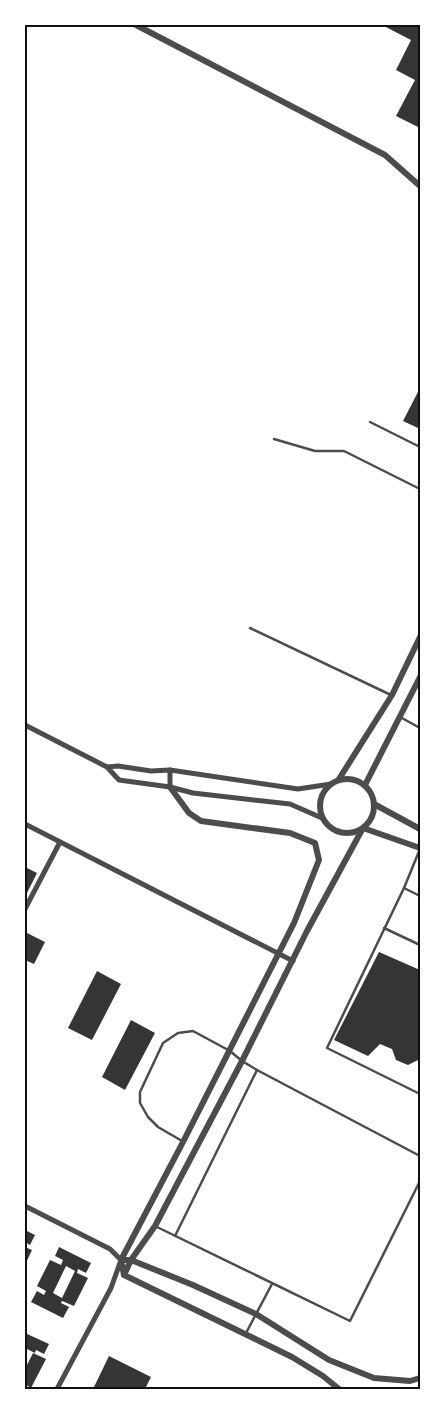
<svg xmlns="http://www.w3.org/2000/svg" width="445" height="1414" font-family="'Sofia Sans Condensed',sans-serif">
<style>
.building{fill:#353535;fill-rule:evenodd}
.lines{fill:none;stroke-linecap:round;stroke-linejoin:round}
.service{stroke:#4c4c4c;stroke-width:2.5}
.minor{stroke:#4c4c4c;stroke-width:5}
.tertiary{stroke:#4c4c4c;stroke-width:6}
.neatline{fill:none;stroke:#111;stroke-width:2}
</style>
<rect width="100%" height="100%" fill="#fff"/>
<g class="building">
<polygon points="382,25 420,25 420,128 396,116 415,80 396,70 411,40"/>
<polygon points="420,388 420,429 403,421"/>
<polygon points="25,867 37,873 25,897"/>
<polygon points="25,932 45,942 34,964 25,960"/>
<polygon points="379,952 420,970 420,1059 408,1065 396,1060 392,1049 380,1044 368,1056 334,1040"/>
<polygon points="97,971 121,984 92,1040 68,1028"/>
<polygon points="131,1020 155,1033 125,1090 102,1077"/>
<polygon points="25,1230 35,1235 30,1245 25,1242"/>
<polygon points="25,1247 32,1250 25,1265"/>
<path d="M59,1247L91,1263L86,1273L78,1269L77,1273L88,1278L74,1306L62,1301L61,1303L69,1307L63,1318L31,1302L37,1291L44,1295L46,1291L37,1286L50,1260L61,1265L63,1260L55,1256ZM66,1266L75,1271L62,1298L53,1293Z"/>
<polygon points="25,1333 49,1344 44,1354 36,1350 35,1353 25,1348"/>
<polygon points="33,1353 46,1359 31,1388 25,1384 25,1369"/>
<polygon points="109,1356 151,1377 145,1389 93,1389"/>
</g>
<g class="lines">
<g class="service">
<polyline points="370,422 420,447"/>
<polyline points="274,439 315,451 344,451 420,489"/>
<polyline points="250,628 391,695"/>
<polyline points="400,717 420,728"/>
<polyline points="420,849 404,888 327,1048 420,1094"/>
<polyline points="404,888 420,896"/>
<polyline points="384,928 420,945"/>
<polyline points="182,1141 158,1127 148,1117 140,1103 140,1092 163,1043 178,1033 193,1031 230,1051 242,1061 257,1070 420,1156"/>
<polyline points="157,1227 350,1321 420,1181"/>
<polyline points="175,1236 257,1070"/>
<polyline points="246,1333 272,1284"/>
</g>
<g class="minor">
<polyline points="25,725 107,767"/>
<polyline points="170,787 170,770"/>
<polyline points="322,818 290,804 193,793 170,787 119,780 107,767 118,766 151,771 170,770 298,789 331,784"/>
<polyline points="25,824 293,961"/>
<polyline points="25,909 60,842"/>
<polyline points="25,1206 110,1249 121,1260 111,1288 57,1389"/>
</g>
<g class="tertiary">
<polyline points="136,25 385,155 420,186"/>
<circle cx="347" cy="806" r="27"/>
<polyline points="339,779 392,695 420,637"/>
<polyline points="365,785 420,677"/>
<polyline points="170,787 189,813 201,821 290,833 315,843 319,860 294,923 183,1142 121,1260 124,1275 292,1357 323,1376 339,1389"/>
<polyline points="374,804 420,829"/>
<polyline points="121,1260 131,1260 193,1285 256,1314 329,1360 374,1378 410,1381 420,1378"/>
<polyline points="124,1275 131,1260 155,1226 242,1061 307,931 363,828 420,848"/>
</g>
</g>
<rect width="445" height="1414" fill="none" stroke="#ffffff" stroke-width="52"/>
<rect x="26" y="26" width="393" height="1362" class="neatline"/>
</svg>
